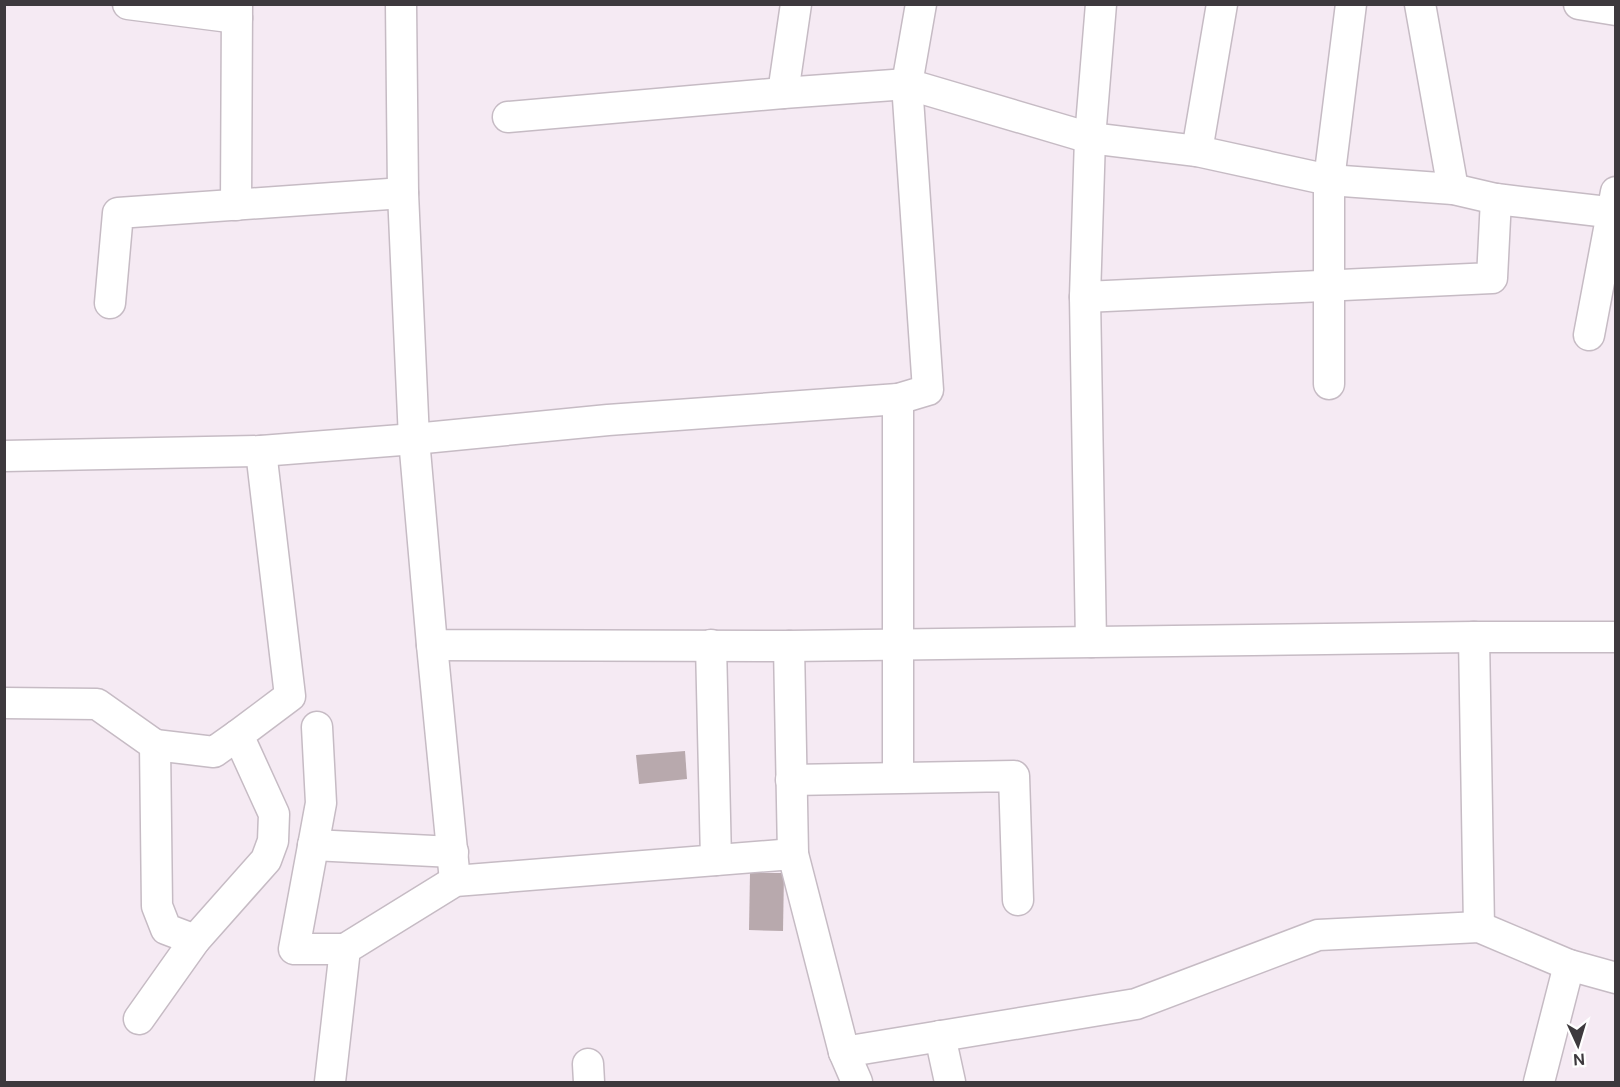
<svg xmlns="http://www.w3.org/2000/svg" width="1620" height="1087" font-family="'DM Sans',sans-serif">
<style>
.building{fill:#b8a9ad}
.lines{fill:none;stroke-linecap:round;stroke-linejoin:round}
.street-casing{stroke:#c6bbc4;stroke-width:33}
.street{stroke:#fff;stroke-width:30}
</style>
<rect width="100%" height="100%" fill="#f5eaf3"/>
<g class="building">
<polygon points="685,751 687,779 639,784 636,755"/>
<polygon points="750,873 784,873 783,931 749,930"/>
</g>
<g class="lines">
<defs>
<g id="street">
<polyline points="128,4 237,18"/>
<polyline points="401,4 403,193 414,439 432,645 789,646 1474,637 1616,637"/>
<polyline points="1420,4 1453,189"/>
<polyline points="1579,4 1616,10"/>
<polyline points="783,93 796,4"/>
<polyline points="508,117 783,93 907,84 1090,138 1197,151 1329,180 1453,189 1496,199 1616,213"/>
<polyline points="1197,151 1222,4"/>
<polyline points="236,205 237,4"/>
<polyline points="1085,297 1492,278 1496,199"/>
<polyline points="110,303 118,213 403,193"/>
<polyline points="1589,335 1616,192"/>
<polyline points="1329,384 1329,180 1351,4"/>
<polyline points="898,399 898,777"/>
<polyline points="4,456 261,451 414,439 608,420 898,399 928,390 907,84 921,4"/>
<polyline points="1474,637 1479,927"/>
<polyline points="1091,642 1085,297 1090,138 1101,4"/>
<polyline points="432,645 455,881"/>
<polyline points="711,645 716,860"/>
<polyline points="789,646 793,854 844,1052 857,1082"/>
<polyline points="4,703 97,704 155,745 157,906 166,929 195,940"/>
<polyline points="317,727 321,803 294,949 345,949"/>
<polyline points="155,745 214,752 238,735"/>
<polyline points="791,780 1014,776 1018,900"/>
<polyline points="313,845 453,852"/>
<polyline points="139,1019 195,940 266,860 273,841 274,814 238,735 290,696 261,451"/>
<polyline points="940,1036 950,1082"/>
<polyline points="844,1052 1136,1004 1318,935 1479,927 1569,965 1616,978"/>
<polyline points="588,1064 589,1082"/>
<polyline points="330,1082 345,949 455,881 793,854"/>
<polyline points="1539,1082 1569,965"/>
</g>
</defs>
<use href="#street" class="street-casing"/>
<use href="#street" class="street"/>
</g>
<rect width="1620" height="1087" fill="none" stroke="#3d393d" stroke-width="12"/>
<g transform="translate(1578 1045) rotate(176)" stroke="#ffffff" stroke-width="4.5" paint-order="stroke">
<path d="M0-4.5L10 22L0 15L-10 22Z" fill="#3d393d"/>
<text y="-9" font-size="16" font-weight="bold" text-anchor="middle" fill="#3d393d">N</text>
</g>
</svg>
